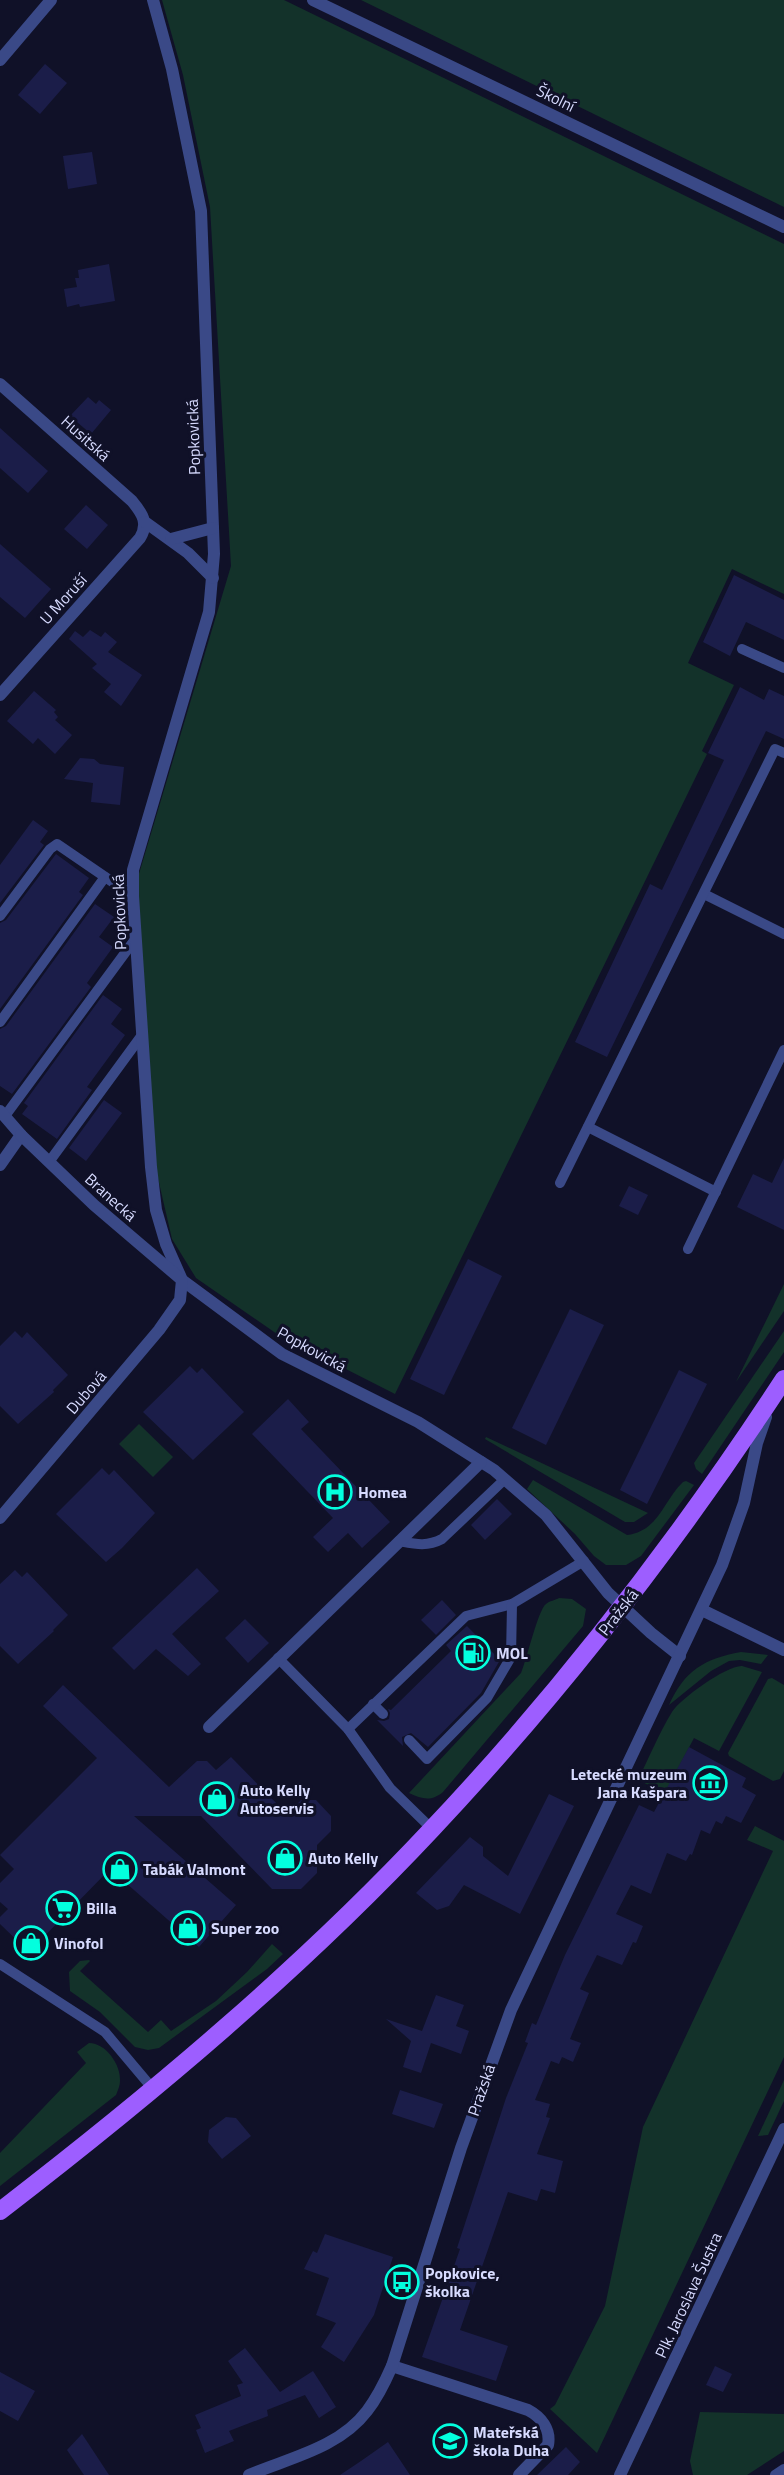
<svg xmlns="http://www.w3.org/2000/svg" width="784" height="2475" font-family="'Titillium Web',sans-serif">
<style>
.green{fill:#13322a}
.building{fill:#1b1d49}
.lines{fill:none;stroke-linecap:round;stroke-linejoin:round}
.lane{stroke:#3a4987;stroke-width:10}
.street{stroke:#3a4987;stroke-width:12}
.primary{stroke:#9d5eff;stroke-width:18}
.labels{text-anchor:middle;stroke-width:6;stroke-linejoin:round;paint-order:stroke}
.street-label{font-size:16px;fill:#d7dbff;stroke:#101128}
.poi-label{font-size:16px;font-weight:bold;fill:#d7dbff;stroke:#101128;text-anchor:start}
</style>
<rect width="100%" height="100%" fill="#101128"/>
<g class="green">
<polygon points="162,0 284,0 784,244 784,594 732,569 688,663 734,685 702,751 707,754 395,1394 277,1334 196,1278 172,1239 157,1174 135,887 231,566 210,207 183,75"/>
<polygon points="361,0 784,0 784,207"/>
<polygon points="784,1284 784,1311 736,1382"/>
<polygon points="784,1331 784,1352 702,1474 696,1469 694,1463"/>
<polygon points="139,1424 173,1457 153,1477 119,1444"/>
<polygon points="486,1437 648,1513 634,1522 625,1522 485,1439"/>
<path d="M533,1480L627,1535C659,1531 663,1501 683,1482L686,1481L694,1485L641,1556L626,1565H606L594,1556L575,1534L527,1489Z"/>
<path d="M559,1598L572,1599L586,1609L583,1626L443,1792C431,1802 422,1799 409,1793L521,1673C527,1659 538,1610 546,1604C549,1601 556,1600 559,1598Z"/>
<path d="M741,1652L768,1655L761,1664L740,1660L729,1661L711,1671L669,1705C685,1670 704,1659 741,1652Z"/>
<path d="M742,1666L762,1672L719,1751L694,1738L665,1793L638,1780C649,1758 659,1733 672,1712C680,1699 727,1665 742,1666Z"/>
<polygon points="772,1678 784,1685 784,1771 780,1779 773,1781 729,1756 728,1753 768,1679"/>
<polygon points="755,1826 784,1841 784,2057 597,2453 550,2409 555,2405 605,2306 643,2127 773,1851 747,1840"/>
<polygon points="272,1944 283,1954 267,1969 159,2048 148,2050 135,2047 100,2012 70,1991 69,1972 80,1961 89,1960 90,1961 80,1971 148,2032 161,2020 171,2031 216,2001 247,1972"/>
<path d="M89,2043C106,2043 121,2065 120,2081C120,2085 118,2090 116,2095L0,2186V2153L86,2063L77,2052Z"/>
<polygon points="784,2080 784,2101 768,2135 758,2136"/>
<polygon points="700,2412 784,2414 784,2451 747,2475 693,2475 690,2461"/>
</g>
<g class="building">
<polygon points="45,64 67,83 40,114 18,95"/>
<polygon points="92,152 97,184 68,189 63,156"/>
<polygon points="109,264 115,301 80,307 79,304 67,307 64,289 77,287 75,278 79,278 78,270"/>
<polygon points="88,397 96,404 99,400 111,410 91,434 70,416"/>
<polygon points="0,428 48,471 28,493 0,468"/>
<polygon points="86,505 108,525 87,549 64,529"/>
<polygon points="0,544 51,589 25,618 0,597"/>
<polygon points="734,575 784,600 784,640 746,622 730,656 703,642"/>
<polygon points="90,630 101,637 105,632 117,642 108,652 142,675 121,706 104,692 111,684 92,668 97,664 69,639 75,631 83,637"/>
<polygon points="740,687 764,700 769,689 784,696 784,739 766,731 607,1057 575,1042 650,884 662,890 724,760 708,753"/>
<polygon points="34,691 56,710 54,712 58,717 55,720 72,735 55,754 38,738 33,744 7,721"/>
<polygon points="80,758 94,759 100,764 124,767 120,805 91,802 93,783 64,779"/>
<polygon points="33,820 48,831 40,842 44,845 0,903 0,865"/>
<polygon points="56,854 89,878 79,892 83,895 0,1009 0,923 6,920"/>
<polygon points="95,904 114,917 99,937 113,947 87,983 91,987 12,1094 0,1086 0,1029 6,1026"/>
<polygon points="103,995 122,1009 111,1024 125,1035 87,1087 92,1090 57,1139 22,1114 28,1106 24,1103"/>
<polygon points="104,1100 122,1113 86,1161 69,1148"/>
<polygon points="784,1158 784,1230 737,1207 753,1174 772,1183"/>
<polygon points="629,1186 648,1195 638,1215 619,1206"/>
<polygon points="468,1259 502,1276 444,1395 410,1379"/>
<polygon points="570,1309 604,1325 546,1445 512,1428"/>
<polygon points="15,1331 22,1338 27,1332 68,1375 53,1390 54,1392 18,1424 0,1406 0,1346"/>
<polygon points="190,1366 197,1373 202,1368 244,1412 193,1460 143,1412"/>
<polygon points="679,1370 707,1384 647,1504 620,1490"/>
<polygon points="288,1399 309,1422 301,1429 390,1522 362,1548 348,1533 328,1552 313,1537 333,1518 252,1434"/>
<polygon points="102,1468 109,1475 114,1470 155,1513 122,1548 106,1562 56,1514"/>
<polygon points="497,1499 512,1514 485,1540 471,1525"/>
<polygon points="197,1568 219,1591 172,1634 201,1664 188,1676 156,1649 134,1670 112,1648"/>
<polygon points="15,1570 22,1577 27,1572 68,1615 53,1630 54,1631 18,1664 0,1646 0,1584"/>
<polygon points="442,1600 456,1615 436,1635 421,1620"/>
<polygon points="245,1619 269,1643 248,1663 225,1638"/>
<polygon points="467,1626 500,1660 481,1693 428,1747 411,1733 402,1737 403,1746 377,1720 384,1721 389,1719 390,1713 388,1709 391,1710 451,1651 446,1645"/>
<polygon points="63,1685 169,1787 197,1761 207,1761 216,1770 231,1757 287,1814 301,1800 316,1800 331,1816 331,1831 317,1845 317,1873 301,1889 272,1889 201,1816 134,1816 236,1905 199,1947 110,1869 29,1952 0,1924 0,1917 8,1909 0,1902 0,1883 14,1869 0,1855 97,1758 43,1706"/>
<polygon points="689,1747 746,1778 742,1787 756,1795 741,1823 726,1816 722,1824 716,1821 710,1834 701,1830 692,1855 690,1854 686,1861 667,1853 651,1894 631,1885 616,1914 643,1926 636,1943 633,1942 622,1965 597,1955 580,1989 589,1993 570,2039 581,2043 573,2062 562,2057 559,2064 551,2061 535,2100 550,2104 546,2117 550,2118 537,2154 563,2161 555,2193 541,2189 537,2201 508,2192 460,2330 508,2346 496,2381 422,2357 460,2249 457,2248 506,2098 528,2043 525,2042 532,2023 536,2025 565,1955 639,1805 654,1812"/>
<polygon points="549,1794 574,1806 520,1914 464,1885 449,1906 437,1910 416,1893 470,1837 483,1847 483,1856 508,1876"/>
<polygon points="436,1995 464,2005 456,2026 469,2031 461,2054 431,2043 421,2073 403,2067 411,2041 386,2019 422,2031"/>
<polygon points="400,2090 443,2104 434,2128 392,2114"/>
<polygon points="226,2117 236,2118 251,2136 222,2159 208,2142 209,2130"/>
<polygon points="325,2234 393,2257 374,2315 344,2362 321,2347 336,2323 316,2315 329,2278 304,2269 313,2251 317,2253"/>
<polygon points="245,2348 280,2392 313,2371 336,2407 319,2418 305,2395 267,2410 268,2416 229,2431 234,2441 205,2453 196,2430 201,2428 195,2415 241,2396 237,2385 243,2383 228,2361"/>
<polygon points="715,2366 732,2374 723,2392 706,2385"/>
<polygon points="0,2372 35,2391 18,2421 0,2411"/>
<polygon points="82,2434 88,2443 109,2475 84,2475 67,2450"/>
<polygon points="388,2442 410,2475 340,2475 361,2461"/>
<polygon points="566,2447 580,2462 568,2475 537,2475"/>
</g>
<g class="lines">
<g class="lane">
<polyline points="742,649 784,668"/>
<polyline points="704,894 784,934"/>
<polyline points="0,916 50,849 57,844 133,896"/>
<polyline points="0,1022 105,877"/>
<polyline points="5,1116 136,938"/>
<polyline points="588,1127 716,1192"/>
<polyline points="49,1162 142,1035"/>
<polyline points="560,1183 775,749 784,753"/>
<polyline points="688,1249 784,1050"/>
<path d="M399,1541C415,1544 427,1547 442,1539L505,1479"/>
<polyline points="278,1658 348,1729 390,1788 432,1829"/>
<polyline points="373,1704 383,1714"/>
<polyline points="348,1729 466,1616 512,1604 584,1561"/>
<polyline points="409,1740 427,1759 487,1698 511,1657 512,1604"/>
<polyline points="0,1964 105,2032 153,2089"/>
<polyline points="775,2475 784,2469"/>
</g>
<g class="street">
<polyline points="153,0 172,69 201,211 214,554 209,612 133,870 133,896 151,1167 156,1210 166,1244 182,1280 282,1354 418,1422 494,1470 546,1515 608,1593 651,1633 680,1656"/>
<polyline points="313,0 784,227"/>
<polyline points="0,60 51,0"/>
<path d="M0,384L132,501C142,513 149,523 140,538L0,695"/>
<polyline points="145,522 188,553 213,578"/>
<polyline points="171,539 213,528"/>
<polyline points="0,1111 21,1135 0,1165"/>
<polyline points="0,1518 159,1330 180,1300 182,1280 94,1205 21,1135"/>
<polyline points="702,1610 784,1650"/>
<polyline points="209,1727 481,1462"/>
<path d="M392,2366L528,2410C541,2417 551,2429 548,2445L519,2475"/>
<path d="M249,2475C289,2458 339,2448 367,2411C377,2398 385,2382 392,2366L461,2148L511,2010L722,1565L744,1503L757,1443L766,1417"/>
<polyline points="620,2475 784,2129"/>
</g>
<path class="primary" d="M0,2211C152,2094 301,1969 432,1829C563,1690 680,1538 784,1379"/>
</g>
<defs>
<symbol id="hospital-ring" viewBox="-11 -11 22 22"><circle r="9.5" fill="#101128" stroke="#03ffde" stroke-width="1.5"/><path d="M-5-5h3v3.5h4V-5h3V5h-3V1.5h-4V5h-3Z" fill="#03ffde"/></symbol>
<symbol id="fuel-ring" viewBox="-11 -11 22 22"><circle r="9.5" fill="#101128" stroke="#03ffde" stroke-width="1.5"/><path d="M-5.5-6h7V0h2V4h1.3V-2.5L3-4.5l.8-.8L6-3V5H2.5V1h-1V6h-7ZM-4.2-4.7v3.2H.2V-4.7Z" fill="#03ffde"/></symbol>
<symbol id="museum-ring" viewBox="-11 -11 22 22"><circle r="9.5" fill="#101128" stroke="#03ffde" stroke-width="1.5"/><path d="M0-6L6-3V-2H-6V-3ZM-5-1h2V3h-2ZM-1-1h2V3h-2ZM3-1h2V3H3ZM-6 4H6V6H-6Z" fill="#03ffde"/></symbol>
<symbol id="shop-ring" viewBox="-11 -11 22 22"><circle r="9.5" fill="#101128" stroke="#03ffde" stroke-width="1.5"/><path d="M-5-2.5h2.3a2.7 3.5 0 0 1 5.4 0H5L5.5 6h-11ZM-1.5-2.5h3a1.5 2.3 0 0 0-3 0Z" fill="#03ffde"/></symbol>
<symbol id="supermarket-ring" viewBox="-11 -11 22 22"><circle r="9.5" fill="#101128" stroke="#03ffde" stroke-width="1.5"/><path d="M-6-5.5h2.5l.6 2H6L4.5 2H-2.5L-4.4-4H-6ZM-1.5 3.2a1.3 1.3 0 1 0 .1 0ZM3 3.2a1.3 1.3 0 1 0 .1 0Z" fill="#03ffde"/></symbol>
<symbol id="bus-ring" viewBox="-11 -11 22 22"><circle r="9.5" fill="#101128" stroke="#03ffde" stroke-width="1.5"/><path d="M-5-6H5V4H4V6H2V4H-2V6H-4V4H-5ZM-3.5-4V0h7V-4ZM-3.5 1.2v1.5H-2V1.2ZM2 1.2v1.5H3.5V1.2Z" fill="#03ffde"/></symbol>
<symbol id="school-ring" viewBox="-11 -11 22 22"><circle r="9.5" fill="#101128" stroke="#03ffde" stroke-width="1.5"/><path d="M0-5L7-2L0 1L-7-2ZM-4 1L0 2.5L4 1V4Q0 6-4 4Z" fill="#03ffde"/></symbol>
</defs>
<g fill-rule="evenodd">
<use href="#hospital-ring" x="316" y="1473" width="38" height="38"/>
<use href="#fuel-ring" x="454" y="1634" width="38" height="38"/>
<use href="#museum-ring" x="691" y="1764" width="38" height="38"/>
<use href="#shop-ring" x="198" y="1780" width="38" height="38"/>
<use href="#shop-ring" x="266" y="1839" width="38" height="38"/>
<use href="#shop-ring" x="101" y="1850" width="38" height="38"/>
<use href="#supermarket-ring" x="44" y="1889" width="38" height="38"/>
<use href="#shop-ring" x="169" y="1909" width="38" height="38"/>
<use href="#shop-ring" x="12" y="1924" width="38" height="38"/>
<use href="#bus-ring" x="383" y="2263" width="38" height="38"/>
<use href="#school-ring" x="431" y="2422" width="38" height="38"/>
</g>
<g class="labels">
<g class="street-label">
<text transform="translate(556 98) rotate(26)" y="6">Školní</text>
<text transform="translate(193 437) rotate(-92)" y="6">Popkovická</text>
<text transform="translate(86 438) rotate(42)" y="6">Husitská</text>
<text transform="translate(63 599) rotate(-48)" y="6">U Moruší</text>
<text transform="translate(119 912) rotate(-92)" y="6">Popkovická</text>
<text transform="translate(111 1197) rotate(42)" y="6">Branecká</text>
<text transform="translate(312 1349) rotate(29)" y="6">Popkovická</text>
<text transform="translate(86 1392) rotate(-49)" y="6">Dubová</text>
<text transform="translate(618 1612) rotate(-52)" y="6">Pražská</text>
<text transform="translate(481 2090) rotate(-71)" y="6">Pražská</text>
<text transform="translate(688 2295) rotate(-65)" y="6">Plk. Jaroslava Šustra</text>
</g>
<g class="poi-label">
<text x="358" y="1498">Homea</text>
<text x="496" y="1659">MOL</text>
<text x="687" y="1780" text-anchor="end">Letecké muzeum<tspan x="687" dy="18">Jana Kašpara</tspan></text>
<text x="240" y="1796">Auto Kelly<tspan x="240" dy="18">Autoservis</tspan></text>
<text x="308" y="1864">Auto Kelly</text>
<text x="143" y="1875">Tabák Valmont</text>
<text x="86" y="1914">Billa</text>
<text x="211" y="1934">Super zoo</text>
<text x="54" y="1949">Vinofol</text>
<text x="425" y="2279">Popkovice,<tspan x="425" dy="18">školka</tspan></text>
<text x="473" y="2438">Mateřská<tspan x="473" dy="18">škola Duha</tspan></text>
</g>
</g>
</svg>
